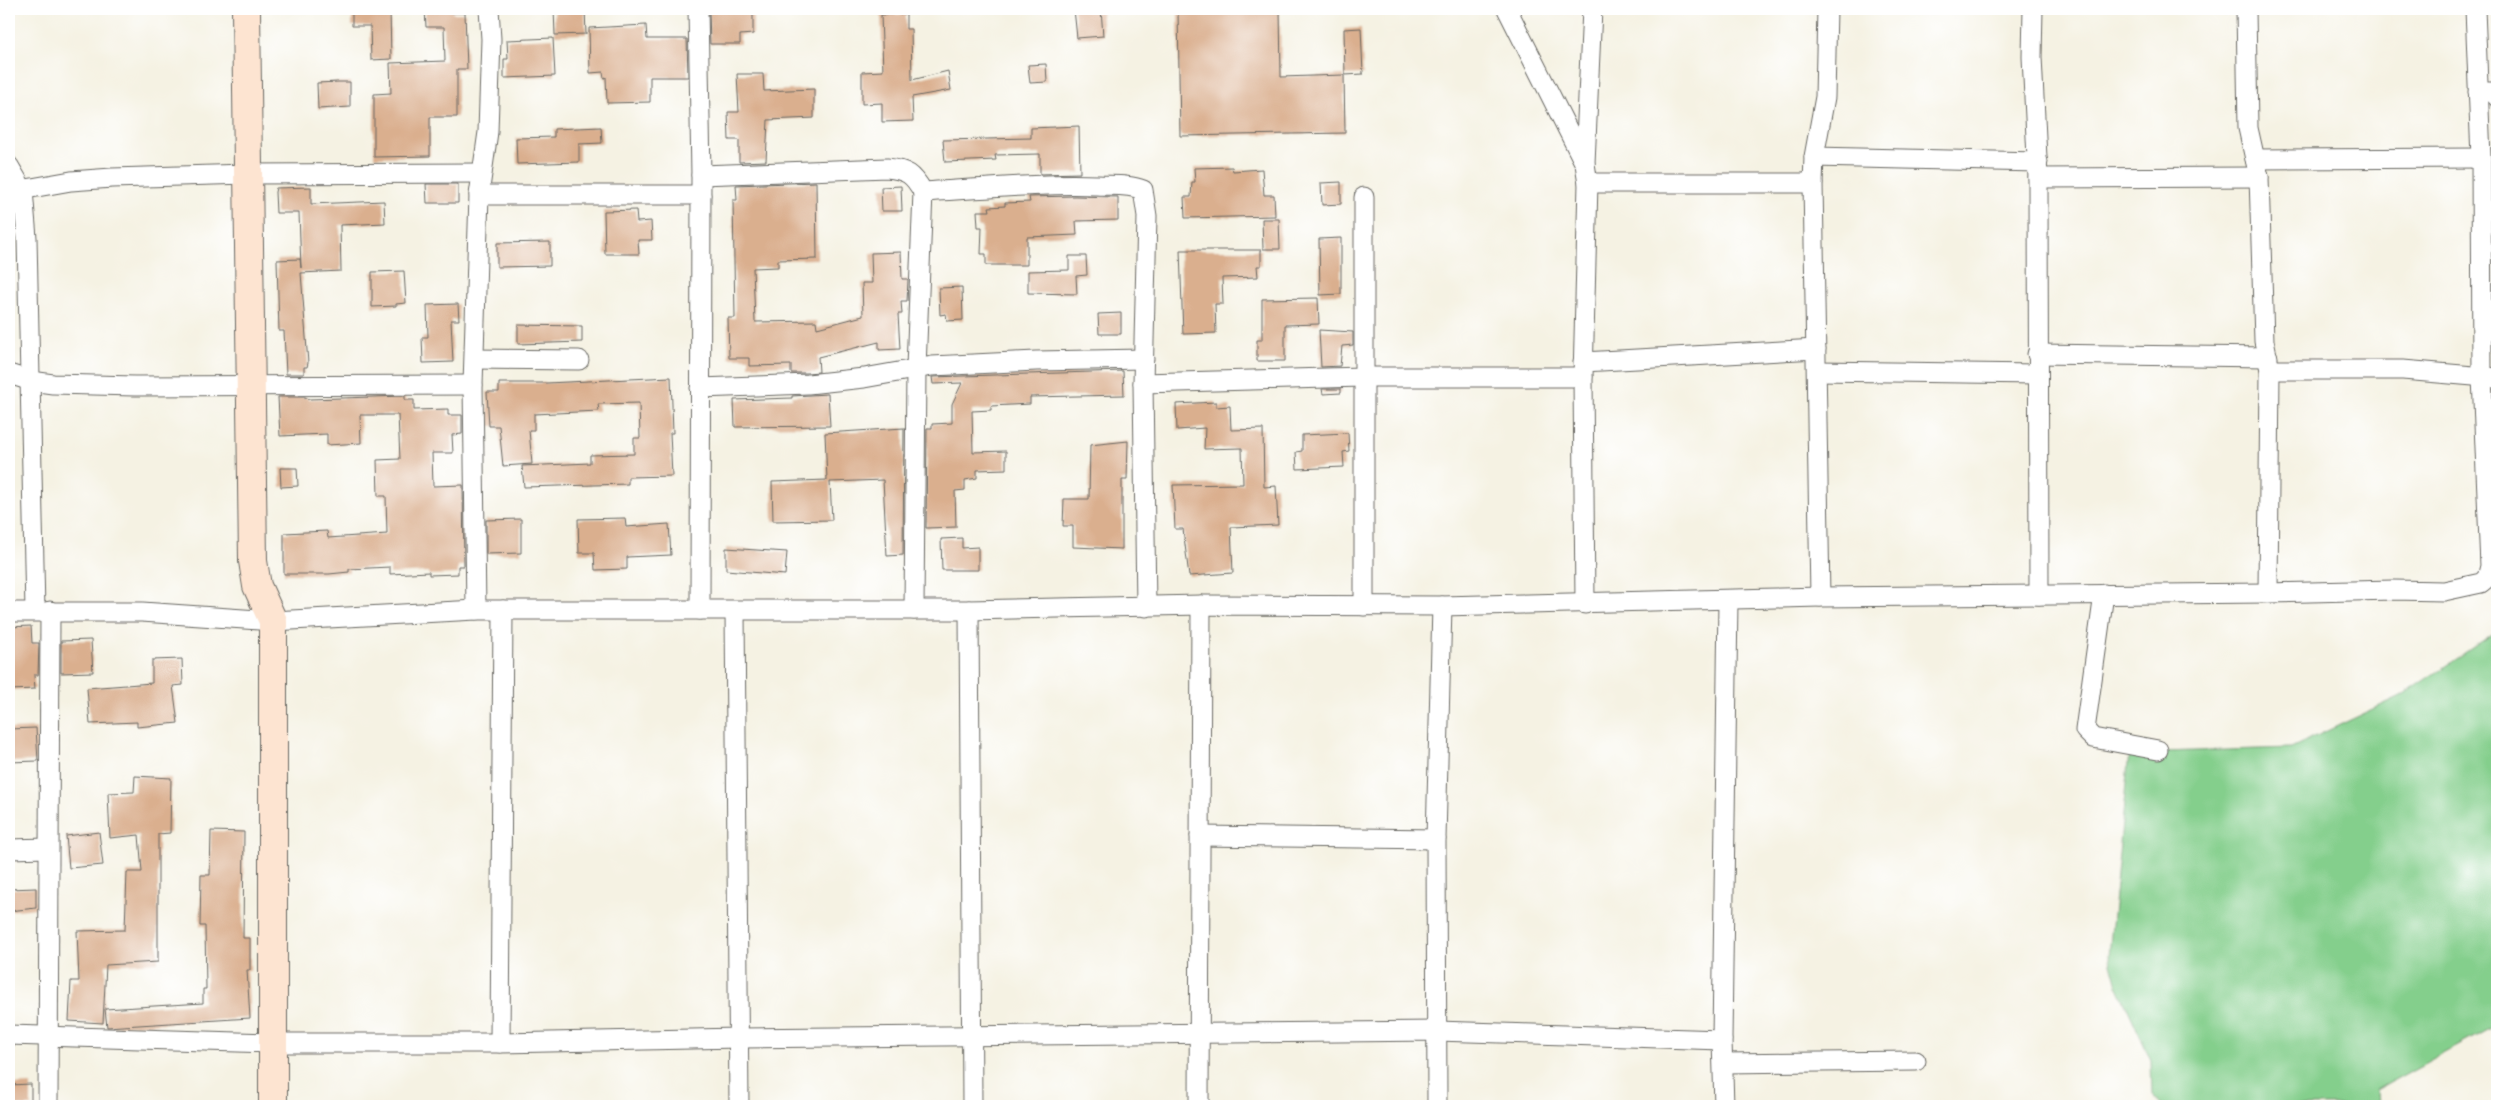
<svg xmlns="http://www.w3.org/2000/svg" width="2506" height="1115" font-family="Dekko,sans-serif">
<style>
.green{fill:#84cf8c;stroke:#507654}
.building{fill:#daaf8e}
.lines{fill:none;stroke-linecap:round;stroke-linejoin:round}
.street-casing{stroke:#686762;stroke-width:21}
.secondary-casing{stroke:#686762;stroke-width:30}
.street{stroke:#fff;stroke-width:19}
.secondary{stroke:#fde4d1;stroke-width:28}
</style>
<rect width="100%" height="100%" fill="#fff"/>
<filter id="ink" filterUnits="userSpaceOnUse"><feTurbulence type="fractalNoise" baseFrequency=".02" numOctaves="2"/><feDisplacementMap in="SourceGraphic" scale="10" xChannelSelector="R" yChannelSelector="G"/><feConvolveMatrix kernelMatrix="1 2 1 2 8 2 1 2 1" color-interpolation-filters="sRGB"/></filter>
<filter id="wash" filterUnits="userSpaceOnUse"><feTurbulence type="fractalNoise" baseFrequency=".0096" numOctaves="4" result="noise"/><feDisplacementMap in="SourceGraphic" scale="20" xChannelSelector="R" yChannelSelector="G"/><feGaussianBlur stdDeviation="1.12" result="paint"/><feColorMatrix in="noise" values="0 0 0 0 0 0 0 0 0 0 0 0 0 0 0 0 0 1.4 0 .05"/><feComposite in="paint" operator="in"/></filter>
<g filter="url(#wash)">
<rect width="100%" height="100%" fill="#f5f2e3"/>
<polygon class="green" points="2497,631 2497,1021 2489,1029 2376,1091 2377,1106 2163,1106 2152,1096 2151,1060 2117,985 2109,955 2129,753 2291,748 2401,696"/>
<g id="blocks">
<g class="building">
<polygon points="352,9 390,9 391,59 371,60 370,26 352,26"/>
<polygon points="425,9 452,9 452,13 465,13 467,69 457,69 457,117 430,117 430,156 374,157 374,94 391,93 390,63 445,61 444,27 426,27"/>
<polygon points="554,9 585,9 586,34 555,35"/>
<polygon points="753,9 753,34 740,35 740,44 710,44 709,11"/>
<polygon points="1074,9 1101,9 1103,36 1077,38"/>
<polygon points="1178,9 1280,9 1281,77 1344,75 1345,133 1180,136"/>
<polygon points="906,14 906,29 911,29 912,80 948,71 951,90 912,97 913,121 882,122 882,103 862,104 862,72 883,71 881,15"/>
<polygon points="646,25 647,39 687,39 688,77 650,77 650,102 607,103 606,77 604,78 603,72 590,73 589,28"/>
<polygon points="1361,28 1363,74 1345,75 1344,29"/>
<polygon points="553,38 555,76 504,78 504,59 508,59 507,40"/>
<polygon points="1046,64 1047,82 1030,83 1028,65"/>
<polygon points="737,74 763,74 764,91 814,89 814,118 768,120 766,161 739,162 739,140 729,140 728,112 739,112"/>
<polygon points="338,82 350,82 350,107 318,109 317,83"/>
<polygon points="1079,126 1080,173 1040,174 1040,154 995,155 996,160 945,162 943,140 1031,138 1031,128"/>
<polygon points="601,127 602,143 579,144 579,162 517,164 516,138 554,137 554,129"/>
<polygon points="1232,167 1233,171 1262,169 1264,195 1274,195 1275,216 1185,218 1184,197 1191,197 1192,182 1195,182 1194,168"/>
<polygon points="816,182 817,259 778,260 778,267 753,268 755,322 816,321 817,328 863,316 862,283 872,283 871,253 901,252 902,279 908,279 907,301 901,301 902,314 898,314 900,349 879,350 879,342 818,357 819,372 807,373 791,373 791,365 749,366 749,358 729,358 728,318 735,318 733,200 737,200 736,185"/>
<polygon points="1341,182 1341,204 1322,205 1321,183"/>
<polygon points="426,184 458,184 458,203 427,203"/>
<polygon points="901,186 902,211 882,211 881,187"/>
<polygon points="311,187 311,204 384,201 385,223 340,225 341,271 301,273 308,363 307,367 304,367 304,374 286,374 284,331 279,331 277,260 300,259 301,268 299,213 276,213 275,192 276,188"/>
<polygon points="1075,196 1118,197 1118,220 1076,221 1077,235 1027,237 1027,265 986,265 986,254 981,254 982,227 978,227 977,211 990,211 989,207 1005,206 1005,203 1030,202 1029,197"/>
<polygon points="636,210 637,222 651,221 652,240 638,240 639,254 605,254 604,211"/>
<polygon points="1262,219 1279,219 1280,249 1263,249"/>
<polygon points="1341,238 1341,294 1320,295 1319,239"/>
<polygon points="550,242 550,266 497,267 497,243"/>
<polygon points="1180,250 1261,250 1261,266 1257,266 1258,277 1222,278 1223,304 1215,304 1216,333 1183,334"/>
<polygon points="1069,256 1086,256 1087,275 1076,276 1077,294 1028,293 1028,271 1069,270"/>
<polygon points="404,271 406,303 396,304 396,306 372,307 372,272"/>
<polygon points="962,287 963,320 947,321 946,314 940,315 939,288"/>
<polygon points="1318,298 1319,324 1285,325 1285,361 1257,361 1257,340 1262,340 1262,299"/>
<polygon points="458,304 459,320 451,320 453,362 423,363 422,337 428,337 427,305"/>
<polygon points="1121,313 1121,334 1099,334 1098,314"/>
<polygon points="518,325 582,326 582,342 518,344"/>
<polygon points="1319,330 1353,332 1353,345 1342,346 1340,366 1321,367"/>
<polygon points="1123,371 1124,395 1030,397 1030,404 991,406 991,410 972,411 973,452 1006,451 1006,469 977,470 977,478 965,480 965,490 955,491 956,527 926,528 927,428 932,428 932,424 952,423 952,404 962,383 933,384 932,377"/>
<polygon points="671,377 673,433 670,433 672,476 628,477 628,484 524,487 522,466 590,463 590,455 634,454 634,438 640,438 639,403 598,404 599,411 534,414 534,430 529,430 532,464 503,466 499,426 489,426 487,392 499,392 499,383 547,383"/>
<polygon points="1322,389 1341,389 1341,393 1323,394"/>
<polygon points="828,394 830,426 735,427 734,400 792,398 792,396"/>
<polygon points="405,396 405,400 414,400 414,410 448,409 448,415 462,415 462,434 452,435 453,453 432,453 433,486 463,485 464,566 458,566 458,574 429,575 429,572 390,574 390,567 349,569 349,572 329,574 284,574 284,533 327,531 328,538 387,534 386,496 378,496 377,460 400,459 398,415 360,415 361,443 327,445 327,434 280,436 278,397 305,397 309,399"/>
<polygon points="1216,402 1216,407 1230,406 1231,430 1263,429 1264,487 1276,486 1278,525 1231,527 1233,573 1189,576 1183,529 1175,529 1173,485 1243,484 1242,448 1204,449 1205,428 1177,430 1176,404"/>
<polygon points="904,428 903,555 887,556 883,480 830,482 832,520 773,521 772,482 827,480 825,433"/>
<polygon points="1348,433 1349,451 1343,452 1344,467 1297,469 1296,452 1302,451 1302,435"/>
<polygon points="1128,441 1127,480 1122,480 1122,549 1073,547 1073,526 1063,526 1064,499 1089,499 1090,445"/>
<polygon points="280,468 297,468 298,486 281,487"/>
<polygon points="625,518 626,527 669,524 671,555 627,557 627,569 595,570 594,553 579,553 578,519"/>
<polygon points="521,519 521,553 486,554 486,520"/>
<polygon points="962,538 962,548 978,547 978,570 942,570 941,539"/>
<polygon points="726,548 787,552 785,575 726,570"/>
<polygon points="31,626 32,643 39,643 38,675 34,675 35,689 9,690 9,627"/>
<polygon points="91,640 93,672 61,673 61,641"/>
<polygon points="182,659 183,685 173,686 178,723 137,727 137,722 90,724 87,688 152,683 152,660"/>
<polygon points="36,728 38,761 9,762 9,729"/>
<polygon points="135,776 171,778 170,833 158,834 158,962 106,965 103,1023 69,1021 71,981 79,981 77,931 125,930 127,872 142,872 139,835 110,838 108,793 134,792"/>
<polygon points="211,831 244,832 243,938 250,938 250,970 247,970 250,1018 107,1027 105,1009 203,1003 203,989 206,989 205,926 200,926 201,875 210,875"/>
<polygon points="99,832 103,865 69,868 66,836"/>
<polygon points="36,888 36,908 9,911 9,889"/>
<polygon points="31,1084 31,1106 9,1106 9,1085"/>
</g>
</g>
</g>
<g filter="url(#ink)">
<use href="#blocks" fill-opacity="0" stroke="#686762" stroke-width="1"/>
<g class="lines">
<defs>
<g id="street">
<polyline points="698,9 701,175 700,610"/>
<polyline points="1507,9 1585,164 1588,183 1583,377 1585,604"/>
<polyline points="2033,9 2032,57 2038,178 2039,595"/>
<polyline points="2246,9 2248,128 2259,177 2264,341 2270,370 2268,593"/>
<polyline points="2478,92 2494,92 2497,97"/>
<polyline points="1814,157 2038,162"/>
<polyline points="2255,159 2481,158"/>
<polyline points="1585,163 1592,9"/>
<polyline points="9,166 23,190 27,238 35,611"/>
<path d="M701,175L887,168C907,170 913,174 923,192C981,189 1039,183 1097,185C1112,186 1129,184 1143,190L1147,216L1143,383L1146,607"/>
<polyline points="2038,178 2259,177"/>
<polyline points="1588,183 1813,183"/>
<polyline points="9,192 71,181 112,178 247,174 482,173"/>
<polyline points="479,195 701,195"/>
<polyline points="1364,197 1364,606"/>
<polyline points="2037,354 2268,357"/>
<polyline points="475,359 579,360"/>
<polyline points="1583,362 1816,349"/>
<polyline points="2270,370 2403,370 2497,378"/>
<polyline points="1818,371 2037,374"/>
<polyline points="9,374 31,381 53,384 135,386 473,385"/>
<polyline points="1143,383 1362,377 1583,377"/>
<polyline points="700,388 808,384 864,378 932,366 1036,361 1144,359"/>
<polyline points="2104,594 2085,730 2093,738 2158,750"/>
<polyline points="1820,597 1813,183 1814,157 1825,97 1827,9"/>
<polyline points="476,610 473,385 479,195 488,132 491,39 489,9"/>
<polyline points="914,610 916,368 923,192"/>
<polyline points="969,610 972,1106"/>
<polyline points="735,611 739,1106"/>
<polyline points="9,612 142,612 273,621 476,610 969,610 1201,605 1442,606 1820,597 2268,593 2393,590 2444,591 2481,583 2487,578 2490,566 2482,377 2481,158 2475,9"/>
<polyline points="1200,836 1436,839"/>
<polyline points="9,849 48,848"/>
<polyline points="9,1035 272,1043 500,1043 739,1038 1437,1031 1722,1040"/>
<polyline points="500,1043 503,610"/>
<polyline points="1724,1063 1916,1061"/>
<polyline points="48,1106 50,611"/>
<polyline points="1199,1106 1201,605"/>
<polyline points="1437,1106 1436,839 1442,606"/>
<polyline points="1724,1106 1722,1040 1728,601"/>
</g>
<polyline id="secondary" points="246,9 253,561 257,586 273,621 273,1106"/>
</defs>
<use href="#street" class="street-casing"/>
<use href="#secondary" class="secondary-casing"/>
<use href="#street" class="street"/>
<use href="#secondary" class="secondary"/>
</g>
</g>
<rect width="2506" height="1115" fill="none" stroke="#fff" stroke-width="30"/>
</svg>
